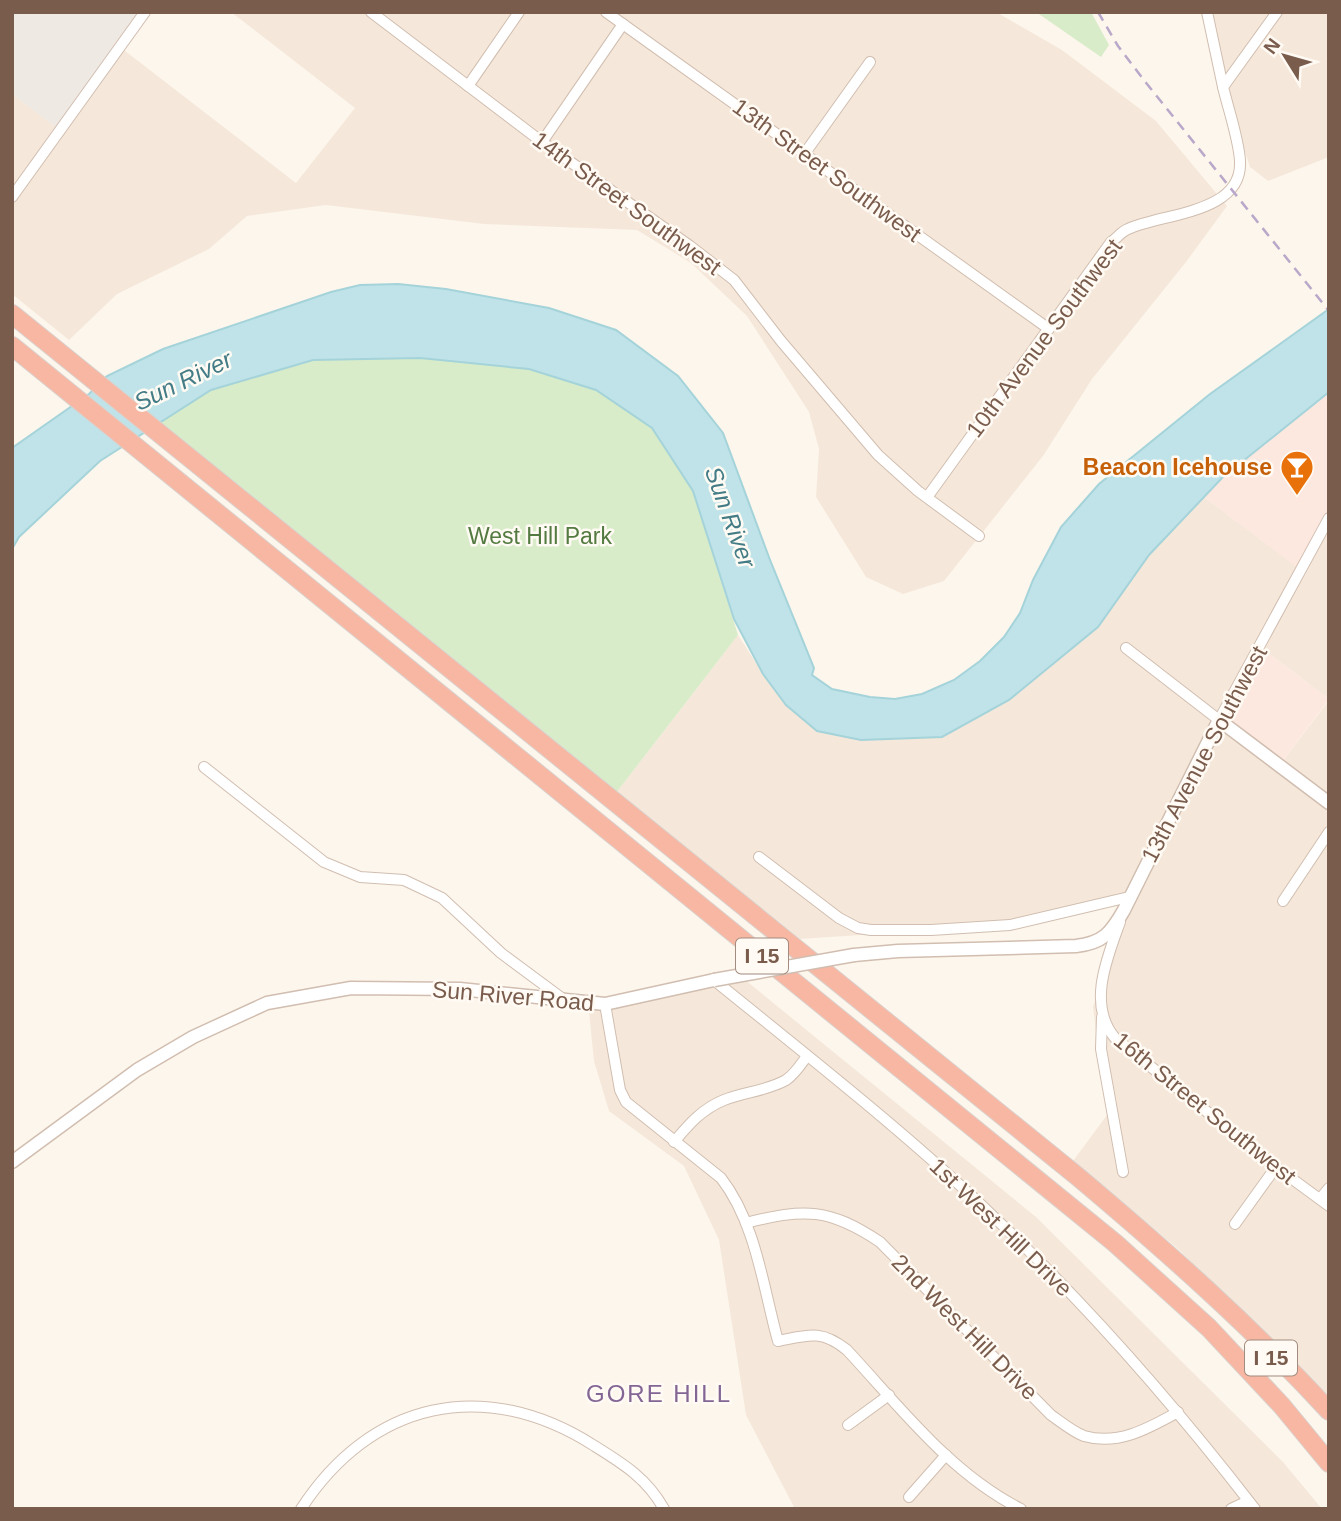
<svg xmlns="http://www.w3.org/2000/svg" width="1341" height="1521" font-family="Helvetica,sans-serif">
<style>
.residential{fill:#f5e8da}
.commercial{fill:#fde8e0}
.industrial{fill:#efe9e4}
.green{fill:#d8ecc9}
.water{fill:#bfe3e8;stroke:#a5d3da;stroke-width:2}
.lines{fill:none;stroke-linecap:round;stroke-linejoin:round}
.minor-casing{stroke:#d1beb0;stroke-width:12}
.tertiary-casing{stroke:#d1beb0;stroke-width:15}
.motorway-casing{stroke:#dad1cd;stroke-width:20}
.minor{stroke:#fff;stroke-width:10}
.tertiary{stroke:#fff;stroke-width:12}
.motorway{stroke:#f7b7a3;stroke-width:18}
.rail{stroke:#b9a8c9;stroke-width:2.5;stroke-dasharray:10 7;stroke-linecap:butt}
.tertiary-bridge-casing{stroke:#d1beb0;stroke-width:15;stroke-linecap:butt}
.tertiary-bridge{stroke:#fff;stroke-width:12}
.labels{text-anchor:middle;stroke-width:5;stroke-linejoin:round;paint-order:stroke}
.shield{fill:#fffaf3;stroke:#a28b7f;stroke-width:2}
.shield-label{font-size:21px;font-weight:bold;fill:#7a5c4d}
.street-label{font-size:23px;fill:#7a5c4d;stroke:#fffaf3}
.food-label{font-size:23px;font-weight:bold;fill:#c56008;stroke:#fffaf3;text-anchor:end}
.park-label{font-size:23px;fill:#537a41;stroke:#fffaf3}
.water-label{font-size:24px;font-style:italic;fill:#437c86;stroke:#fffaf3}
.neighbourhood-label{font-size:24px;letter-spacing:2px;fill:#846695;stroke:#fffaf3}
</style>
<rect width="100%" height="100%" fill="#fdf6ec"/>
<g class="residential">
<polygon points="231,12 996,12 1062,50 1156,121 1227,206 1186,262 1092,379 1043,456 944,581 903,594 866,577 816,497 819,449 809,412 747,316 691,263 637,230 484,224 326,205 247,216 209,249 117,294 69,340 12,294 12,94 60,130 120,47 296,183 355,108"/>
<polygon points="1207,12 1329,12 1329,157 1268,181 1250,167 1223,87"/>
<polygon points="1204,497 1301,569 1329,519 1329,699 1260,647 1279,766 1329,700 1329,1400 1177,1248 1073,1161 1107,1115 1093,1007 1129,897 1010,925 800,939 616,793 738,635 763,674 786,705 817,731 861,740 1098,627 1149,555"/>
<polygon points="739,975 1036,1217 1283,1462 1322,1509 795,1509 746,1415 719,1240 684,1166 609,1111 594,1061 588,1002"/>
</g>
<g class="commercial">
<polygon points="1329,392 1329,518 1301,570 1204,497 1222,478"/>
<polygon points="1260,647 1329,699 1279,766 1219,720"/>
</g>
<polygon class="industrial" points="12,12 145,12 60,130 12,94"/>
<g class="green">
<polygon points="1036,12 1091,12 1109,45 1101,57"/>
<polygon points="420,358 529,369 596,390 652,428 693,491 738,635 616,793 159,423 211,390 313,360"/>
</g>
<polygon class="water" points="398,284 446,289 549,308 616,330 678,376 723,433 770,560 814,668 812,675 832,689 870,697 895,699 922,694 954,680 980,661 1004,637 1020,613 1033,580 1061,527 1099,484 1210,394 1329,309 1329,392 1222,478 1149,555 1098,627 1009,700 942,737 861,740 817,731 786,705 763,674 734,619 693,491 652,428 596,390 529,369 420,358 313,360 211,390 100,461 19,537 12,549 12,448 89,394 107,376 163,349 331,292 360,285"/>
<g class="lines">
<defs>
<g id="minor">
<polyline points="371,12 542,142 690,246 734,280 781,341 878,455 918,491 979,536"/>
<polyline points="606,12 1049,329"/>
<polyline points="1207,12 1223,87"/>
<polyline points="468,86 519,12"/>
<polyline points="542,142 623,24"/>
<polyline points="805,153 870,62"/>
<polyline points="12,197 145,12"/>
<path d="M928,496L1111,242C1117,238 1122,231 1128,229C1162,213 1243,214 1240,161C1239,140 1228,108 1223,87L1277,12"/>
<polyline points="1126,648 1219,720 1329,518"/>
<polyline points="204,767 324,862 360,877 404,880 442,898 501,953 563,999"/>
<polyline points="759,857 839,918 858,928 871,930 931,930 1010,925 1129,897"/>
<polyline points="1283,901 1329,832"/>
<path d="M1120,922C1107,958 1087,1005 1115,1038L1276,1167L1329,1206"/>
<path d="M714,980C810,1058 908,1134 997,1220C1091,1309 1176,1407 1255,1509"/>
<path d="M605,1004L620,1090L626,1102L721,1178C756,1223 763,1287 778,1341C808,1335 821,1329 847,1350C900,1407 951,1474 1021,1509"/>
<polyline points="1102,1017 1101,1049 1123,1172"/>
<path d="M674,1142C689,1124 702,1109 724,1100C743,1092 767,1091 786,1080C795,1074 801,1064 807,1056"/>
<polyline points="1320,1199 1329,1188"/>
<path d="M746,1223C805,1208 829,1208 880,1242L1051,1415C1061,1422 1073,1432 1084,1436C1118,1446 1149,1428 1178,1412"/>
<polyline points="1235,1224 1276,1167"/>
<polyline points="848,1425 889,1395"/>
<polyline points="909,1497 946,1455"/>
<path d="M301,1509C371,1401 484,1376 593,1445C622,1463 647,1478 664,1509"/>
<polyline points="1231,1509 1248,1501"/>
</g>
<g id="tertiary">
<path d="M854,955L898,951L1076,946C1103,943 1111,933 1124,910L1219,720L1329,803"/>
<polyline points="12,1162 137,1070 193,1037 267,1003 351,988 460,989 605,1004 714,980"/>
</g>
<g id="motorway">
<path d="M12,314L1077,1176C1165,1250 1251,1326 1329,1411"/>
<polyline points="12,346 1115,1243 1209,1328 1282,1406 1329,1463"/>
</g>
</defs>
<use href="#minor" class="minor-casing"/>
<use href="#tertiary" class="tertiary-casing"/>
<use href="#motorway" class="motorway-casing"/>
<use href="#minor" class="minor"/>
<use href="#tertiary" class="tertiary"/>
<use href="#motorway" class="motorway"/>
<polyline class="rail" points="1098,12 1118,46 1147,84 1329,311"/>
<defs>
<polyline id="tertiary-bridge" points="714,980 854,955"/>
</defs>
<use href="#tertiary-bridge" class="tertiary-bridge-casing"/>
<use href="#tertiary-bridge" class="tertiary-bridge"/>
</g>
<defs>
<symbol id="bar-pin" viewBox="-11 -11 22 30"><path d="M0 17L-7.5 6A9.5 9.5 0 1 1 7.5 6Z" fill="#e8710a" stroke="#fffaf3"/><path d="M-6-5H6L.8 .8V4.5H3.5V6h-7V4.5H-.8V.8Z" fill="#fff"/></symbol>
</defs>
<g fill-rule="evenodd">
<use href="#bar-pin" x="1278" y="448" width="38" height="52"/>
</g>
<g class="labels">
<g class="shield">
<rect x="736" y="938.5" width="52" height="35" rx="5"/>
<rect x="1245" y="1340.5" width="52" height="35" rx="5"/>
</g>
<g class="shield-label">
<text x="762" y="963">I 15</text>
<text x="1271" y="1365">I 15</text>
</g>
<g class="street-label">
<text transform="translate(827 170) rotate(36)" y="8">13th Street Southwest</text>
<text transform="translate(627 203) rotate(36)" y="8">14th Street Southwest</text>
<text transform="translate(1044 338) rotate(-53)" y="8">10th Avenue Southwest</text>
<text transform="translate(1204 754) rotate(-62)" y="8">13th Avenue Southwest</text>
<text transform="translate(513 996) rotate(5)" y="8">Sun River Road</text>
<text transform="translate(1205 1108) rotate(39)" y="8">16th Street Southwest</text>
<text transform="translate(1001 1227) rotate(44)" y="8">1st West Hill Drive</text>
<text transform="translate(965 1327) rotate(45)" y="8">2nd West Hill Drive</text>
</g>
<g class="food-label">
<text x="1272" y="475">Beacon Icehouse</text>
</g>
<g class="park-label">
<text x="540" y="544">West Hill Park</text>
</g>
<g class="water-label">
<text transform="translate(183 381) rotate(-26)" y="8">Sun River</text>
<text transform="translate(730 517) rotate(70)" y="8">Sun River</text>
</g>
<g class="neighbourhood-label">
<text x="659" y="1402">GORE HILL</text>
</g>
</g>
<rect width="1341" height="1521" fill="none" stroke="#7a5c4d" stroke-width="28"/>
<g transform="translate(1285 56) rotate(307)" stroke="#fffaf3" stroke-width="5" paint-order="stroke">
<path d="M0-5L12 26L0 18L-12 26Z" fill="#7a5c4d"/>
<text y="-10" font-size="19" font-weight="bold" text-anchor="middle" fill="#7a5c4d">N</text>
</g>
</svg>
